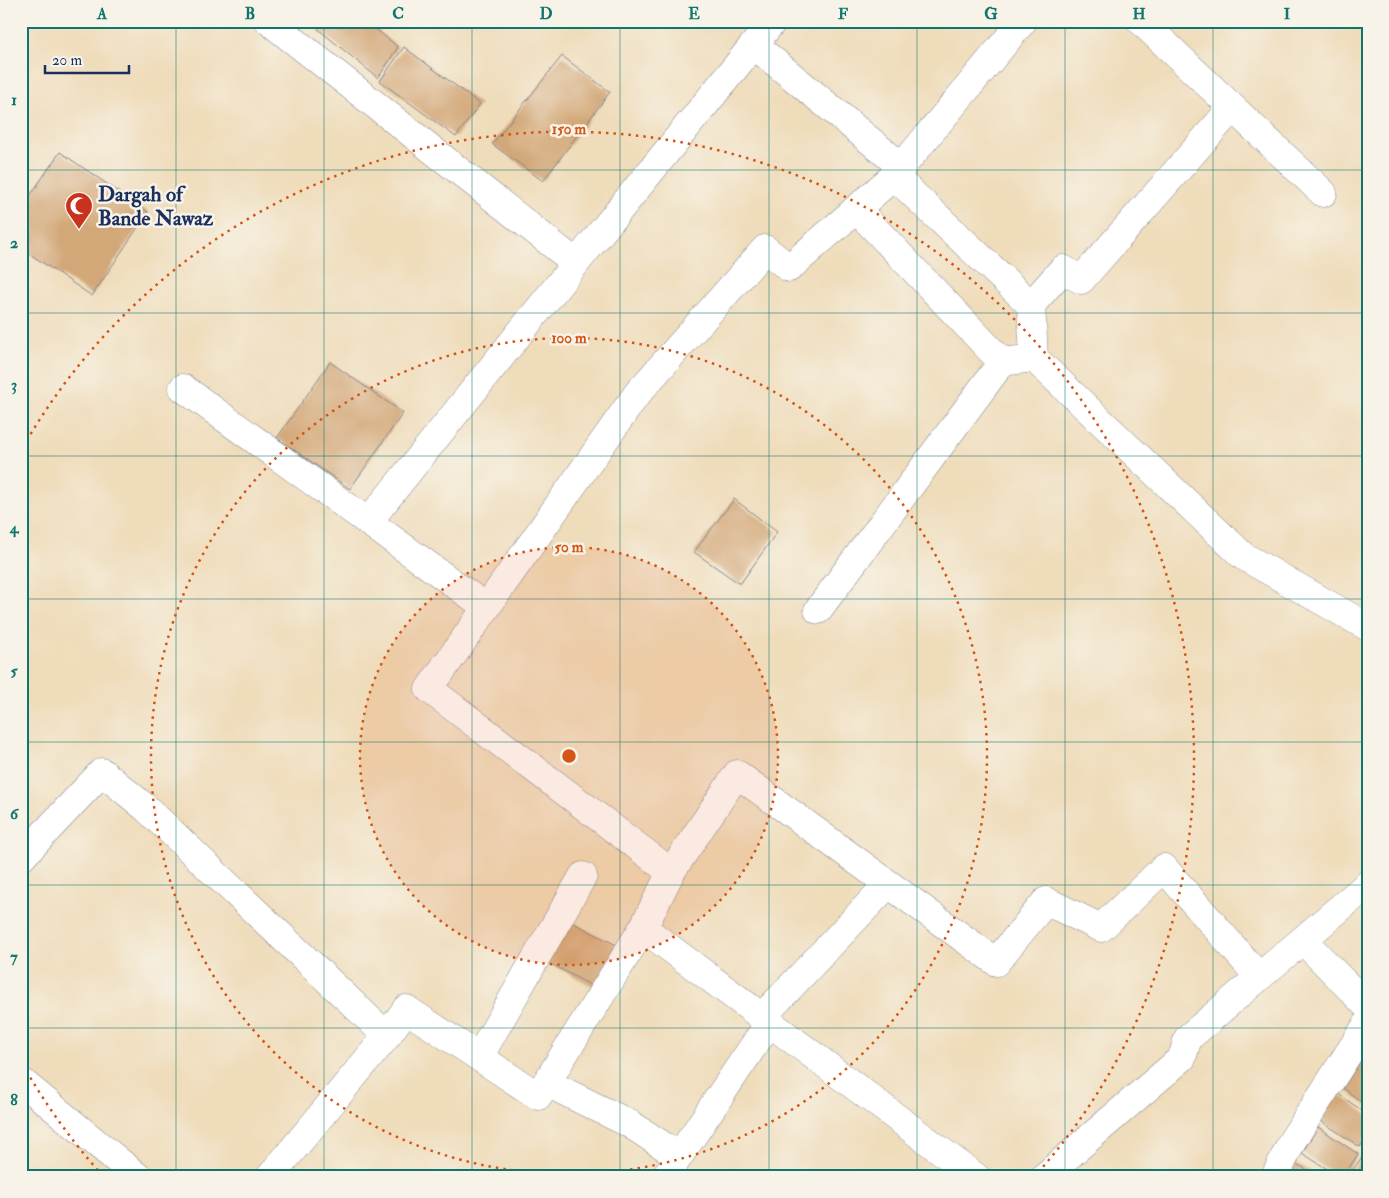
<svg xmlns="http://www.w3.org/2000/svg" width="1389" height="1198" font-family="'IM FELL Double Pica',serif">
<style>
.building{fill:#d3a879}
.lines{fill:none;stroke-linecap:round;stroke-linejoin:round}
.minor-casing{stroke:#85868c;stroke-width:29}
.minor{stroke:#fff;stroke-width:28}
.grid{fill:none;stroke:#0f766e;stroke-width:1;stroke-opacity:0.55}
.ring{fill:none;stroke:#d45514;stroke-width:2.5;stroke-dasharray:2.5 5}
.labels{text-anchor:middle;stroke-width:5;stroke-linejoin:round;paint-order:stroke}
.poi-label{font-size:21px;font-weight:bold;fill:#1b2f5e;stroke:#f7f3e8;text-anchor:start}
.centre{fill:#d45514;stroke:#f7f3e8;stroke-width:2.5}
.ring-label{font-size:15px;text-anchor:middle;font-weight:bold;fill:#d45514;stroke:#f7f3e8;stroke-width:5;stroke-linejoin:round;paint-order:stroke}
.neatline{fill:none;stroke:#0f766e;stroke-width:2}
.grid-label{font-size:16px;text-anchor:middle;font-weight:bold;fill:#0f766e}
</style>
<rect width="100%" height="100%" fill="#f7f3e8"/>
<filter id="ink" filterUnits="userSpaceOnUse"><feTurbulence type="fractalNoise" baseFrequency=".02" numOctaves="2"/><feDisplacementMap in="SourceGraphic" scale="10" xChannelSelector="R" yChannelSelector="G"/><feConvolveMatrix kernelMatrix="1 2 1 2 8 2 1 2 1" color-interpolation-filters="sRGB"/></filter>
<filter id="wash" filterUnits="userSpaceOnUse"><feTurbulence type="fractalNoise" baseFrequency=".0096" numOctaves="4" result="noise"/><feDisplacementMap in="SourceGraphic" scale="20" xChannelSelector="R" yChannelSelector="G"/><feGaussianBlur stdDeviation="1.12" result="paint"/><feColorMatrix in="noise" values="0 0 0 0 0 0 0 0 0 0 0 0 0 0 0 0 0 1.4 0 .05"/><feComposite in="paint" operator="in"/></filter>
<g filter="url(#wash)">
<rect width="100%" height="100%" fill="#efdcba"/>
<g id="blocks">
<g class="building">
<polygon points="324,21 366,21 398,47 378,78 318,29"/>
<polygon points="404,47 480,104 456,137 380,81"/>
<polygon points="562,56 610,92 543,181 492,144"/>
<polygon points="60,152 148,212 92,296 21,248 21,209"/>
<polygon points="330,362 403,413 350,489 277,438"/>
<polygon points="734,499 777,532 740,584 694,552"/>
<polygon points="570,921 620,947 596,988 547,962"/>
<polygon points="1368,1050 1368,1107 1343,1088"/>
<polygon points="1337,1093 1368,1115 1368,1135 1360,1147 1318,1119"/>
<polygon points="1318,1127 1358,1154 1343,1177 1340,1177 1302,1153"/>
<polygon points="1362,1157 1368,1161 1368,1177 1348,1177"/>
<polygon points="1294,1163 1323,1177 1288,1177"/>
</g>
</g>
</g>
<g filter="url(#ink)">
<use href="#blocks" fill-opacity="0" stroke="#85868c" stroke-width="1"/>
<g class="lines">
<defs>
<g id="minor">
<polyline points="269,21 576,263"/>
<polyline points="1141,21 1323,193"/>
<polyline points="754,45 902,167"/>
<polyline points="894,176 1031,305 1034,358 1243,556 1368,627"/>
<polyline points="856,209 1002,362"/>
<polyline points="1031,305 1063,269 1081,280 1232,108"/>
<polyline points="183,388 486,607"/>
<polyline points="368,522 576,263 773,21"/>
<polyline points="818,610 1002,362 1034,358"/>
<polyline points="21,858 102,772 147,809 387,1036 406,1009 538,1096 643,928"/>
<polyline points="671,872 737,774 996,962 1046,901 1101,928 1164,868 1259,977"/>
<polyline points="1303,940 1368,1007"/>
<polyline points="762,1017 888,884"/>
<polyline points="479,1057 583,876"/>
<polyline points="21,1081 138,1177"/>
<polyline points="547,1083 630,1124 679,1156"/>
<polyline points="270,1177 387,1036"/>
<polyline points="665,1177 769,1023"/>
<polyline points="976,1177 643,928 671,872 429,689 637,394 765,249 789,268 894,176 1023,21"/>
<polyline points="1044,1177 1182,1058 1188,1038 1368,884"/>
<polyline points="1275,1177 1292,1141 1368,1023"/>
</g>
</defs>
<use href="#minor" class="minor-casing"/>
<use href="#minor" class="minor"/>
</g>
</g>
<path class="grid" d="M176,21V1177M324,21V1177M472,21V1177M620,21V1177M769,21V1177M917,21V1177M1065,21V1177M1213,21V1177M21,170H1368M21,313H1368M21,456H1368M21,599H1368M21,742H1368M21,885H1368M21,1028H1368"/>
<circle cx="569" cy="756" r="209" fill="#d45514" fill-opacity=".12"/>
<g class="ring">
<circle cx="569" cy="756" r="209"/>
<circle cx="569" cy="756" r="418"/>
<path d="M103 1176A627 627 0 0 1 23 1065M23 447A627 627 0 1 1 1035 1176"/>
</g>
<defs>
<symbol id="mosque-pin" viewBox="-11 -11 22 30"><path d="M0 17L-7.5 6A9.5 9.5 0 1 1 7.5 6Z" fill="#c8321e" stroke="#f7f3e8"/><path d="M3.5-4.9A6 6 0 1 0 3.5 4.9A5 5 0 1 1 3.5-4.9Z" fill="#fff"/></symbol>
</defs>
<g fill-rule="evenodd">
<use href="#mosque-pin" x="63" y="190" width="32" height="43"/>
</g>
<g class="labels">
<g class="poi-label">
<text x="98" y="201">Dargah of<tspan x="98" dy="24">Bande Nawaz</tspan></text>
</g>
</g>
<circle cx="569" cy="756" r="8" class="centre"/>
<g class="ring-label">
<text x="569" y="134">150 m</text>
<text x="569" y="343">100 m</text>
<text x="569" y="552">50 m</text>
</g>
<rect width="1389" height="1198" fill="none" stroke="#f7f3e8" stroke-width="55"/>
<path d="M45 65v8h84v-8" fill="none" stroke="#1b2f5e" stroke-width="2.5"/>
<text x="52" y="65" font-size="15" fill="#1b2f5e" stroke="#f7f3e8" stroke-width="4" paint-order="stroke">20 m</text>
<rect x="28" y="28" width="1334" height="1142" class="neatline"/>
<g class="grid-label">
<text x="102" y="19">A</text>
<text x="250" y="19">B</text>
<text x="398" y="19">C</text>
<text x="546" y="19">D</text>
<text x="694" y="19">E</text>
<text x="843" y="19">F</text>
<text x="991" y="19">G</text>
<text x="1139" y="19">H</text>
<text x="1287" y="19">I</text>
<text x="14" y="105">1</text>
<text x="14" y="248">2</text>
<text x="14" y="390">3</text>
<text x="14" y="533">4</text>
<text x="14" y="676">5</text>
<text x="14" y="819">6</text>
<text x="14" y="962">7</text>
<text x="14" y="1105">8</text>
</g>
</svg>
